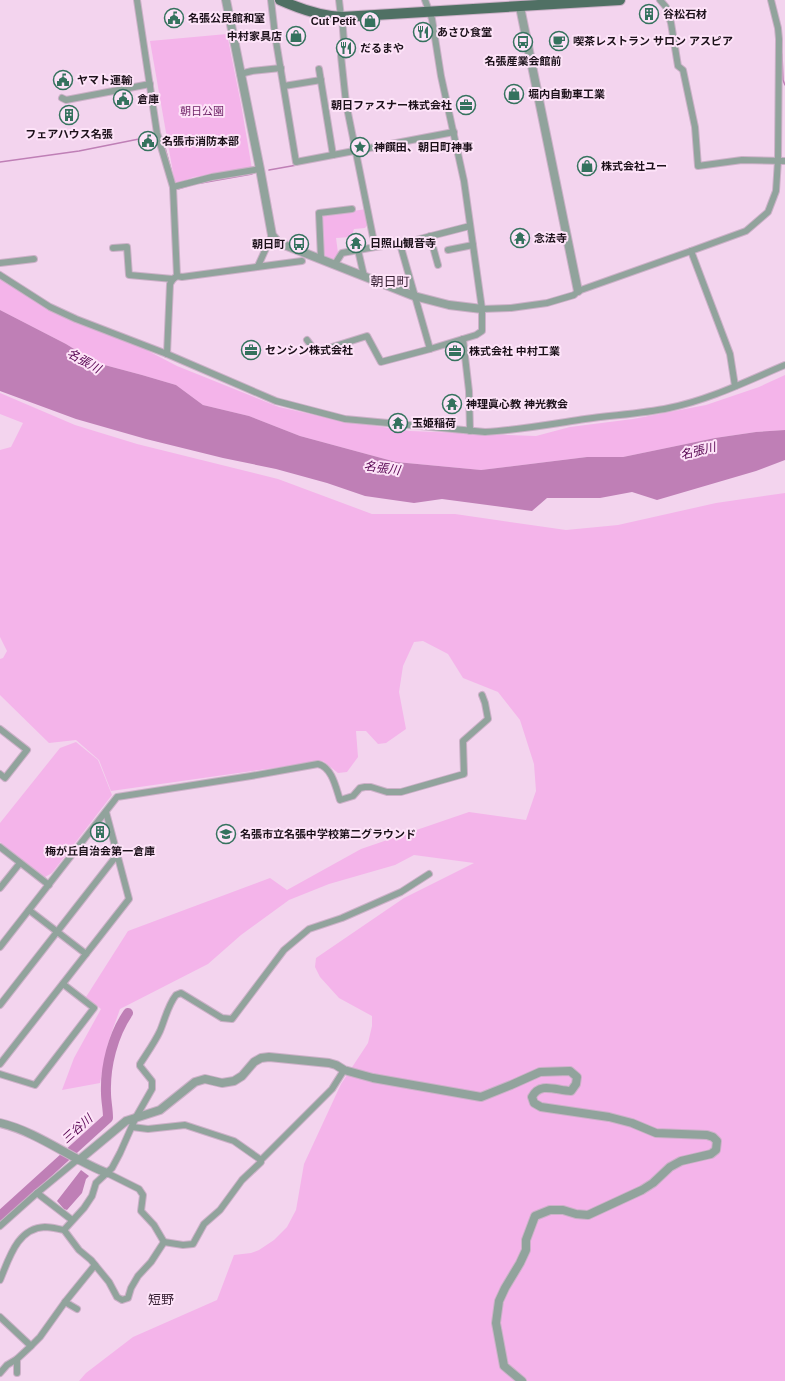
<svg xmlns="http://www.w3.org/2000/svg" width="785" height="1381" font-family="Arial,'Noto Sans JP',sans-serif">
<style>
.green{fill:#f4b4ea}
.water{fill:#bf7fb6}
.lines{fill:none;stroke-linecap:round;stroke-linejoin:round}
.stream{stroke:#bf7fb6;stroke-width:1.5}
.river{stroke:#bf7fb6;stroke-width:10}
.minor-casing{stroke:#ccb1c8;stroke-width:8}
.tertiary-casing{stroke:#ccb1c8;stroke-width:10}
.primary-casing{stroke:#ccb1c8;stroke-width:12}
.minor{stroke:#91a39c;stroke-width:6}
.tertiary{stroke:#91a39c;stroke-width:8}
.primary{stroke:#507064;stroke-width:10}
.labels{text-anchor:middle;stroke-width:4;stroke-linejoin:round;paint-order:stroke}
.poi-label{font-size:11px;font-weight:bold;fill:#1c111a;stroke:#fde3f8;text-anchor:start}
.park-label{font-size:11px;fill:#6c1f64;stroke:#fde3f8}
.water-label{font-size:12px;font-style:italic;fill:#570551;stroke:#fde3f8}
.quarter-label{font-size:13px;fill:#382135;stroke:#fde3f8}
</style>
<rect width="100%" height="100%" fill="#f3d4ee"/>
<g class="green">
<polygon points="227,34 241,104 252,169 194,177 175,184 150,41"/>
<polygon points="366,209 368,224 365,228 354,229 351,237 336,238 338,253 333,262 323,257 322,216"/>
<polygon points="0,279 13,287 135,344 177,366 279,407 342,421 410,431 536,436 570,427 633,419 706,405 759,387 785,375 785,430 756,432 715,438 623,457 587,457 481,470 396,462 300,436 249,416 203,405 176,385 142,375 97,363 66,344 0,310"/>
<polygon points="0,393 75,425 137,444 278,479 372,514 455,514 566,530 618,525 716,503 785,493 785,1381 79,1381 86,1373 133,1337 217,1300 234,1255 251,1253 259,1250 274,1240 287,1227 296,1210 304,1164 341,1084 368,1043 372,1026 372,1016 339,998 320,977 315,967 316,958 404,898 474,863 414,855 395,865 329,884 289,900 241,935 208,964 120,1009 108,1043 100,1083 62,1090 74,1058 101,1009 86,997 128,931 270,878 287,890 361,849 469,812 526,820 536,791 534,764 520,720 498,692 463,678 448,654 423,641 414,642 403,666 399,692 406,729 386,743 378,744 366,731 356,731 358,757 347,772 338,773 323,761 111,791 99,760 76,740 49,743 0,695 0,659 3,658 7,651 0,637 0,450 11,447 23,423 0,414"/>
<polygon points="76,742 98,760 112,795 52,873 45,877 0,842 0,823 60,748"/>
</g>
<g class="water">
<polygon points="0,310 66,344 97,363 142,375 176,385 203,405 249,416 300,436 396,462 481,470 587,457 623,457 715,438 756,432 785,430 785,460 756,471 657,500 632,492 600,498 547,498 532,511 442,499 414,503 365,496 327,483 276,469 223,458 146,439 76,419 0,391"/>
<polygon points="81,1170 89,1176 86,1179 82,1193 67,1210 64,1209 57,1201"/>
</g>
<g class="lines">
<g class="stream">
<polyline points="782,54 783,80 785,85"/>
<polyline points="160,137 162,137 171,170"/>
<polyline points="0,162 79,151 154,136 156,137"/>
<polyline points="269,170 297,165"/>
<polyline points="201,183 252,174"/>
<polyline points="177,187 178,189 191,185"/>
</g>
<path class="river" d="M0,1216L108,1118C108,1109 106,1101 106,1093C105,1066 113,1035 128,1013"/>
<defs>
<g id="minor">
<polyline points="137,0 157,133 173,187 177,276"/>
<polyline points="271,0 275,35 296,162 454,132"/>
<polyline points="339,0 341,17"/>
<polyline points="660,0 666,7 671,23 678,66 683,70 695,127 698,166 742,160 785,161"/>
<polyline points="342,17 345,55 341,56 346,103 375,247"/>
<polyline points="319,69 333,155"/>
<polyline points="240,74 252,71 281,68"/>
<polyline points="284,86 321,80"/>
<polyline points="62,98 66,100 150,84"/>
<polyline points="173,187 212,177 260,169"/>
<polyline points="430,236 438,265"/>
<polyline points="400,244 430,349"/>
<polyline points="113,248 127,247 129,275 173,279"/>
<polyline points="358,250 364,276"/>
<polyline points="448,250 473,245"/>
<polyline points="691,251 730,354 735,386"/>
<polyline points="321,258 319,213 352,209"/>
<polyline points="0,263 34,259"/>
<polyline points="335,264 342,253 375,247 400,244 470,226"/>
<polyline points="258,266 272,235"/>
<path d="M0,275L50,307L76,319L167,354L276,401L345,419L485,432C519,430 552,424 585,419C612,415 641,414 669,408C709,400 747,381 785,365"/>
<polyline points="482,309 511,308 547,303 574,295 578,291 691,251 746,231 768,212 776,191 778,160 779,39 778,28 771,0"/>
<polyline points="463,339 469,391 470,431"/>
<polyline points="307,340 316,352 367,336 381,362 430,349 476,335 482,331 482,309 464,181 441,76 432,19 425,0"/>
<polyline points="167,354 170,284 173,279 177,276 182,277 302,261"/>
<polyline points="0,729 27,750 5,778 0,774"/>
<polyline points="0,847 49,885"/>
<polyline points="0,888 20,863"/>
<polyline points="29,910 86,954"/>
<path d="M0,947L117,797L251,776L318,764C332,767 336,788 340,800L353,796L360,788L365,787H371L387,792H401L464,774L463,741L488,719L485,703L482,695"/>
<polyline points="0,1005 117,855"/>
<polyline points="0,1064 129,899 106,812"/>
<polyline points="0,1074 35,1085 94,1008 63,984"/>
<polyline points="132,1127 148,1129 185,1125 234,1141 261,1160"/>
<polyline points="107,1173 139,1189 143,1195 141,1211 154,1225 164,1242"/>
<polyline points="37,1193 72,1220"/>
<polyline points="0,1226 37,1193 77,1160"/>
<path d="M64,1230L84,1208L92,1196L96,1183L112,1168L120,1153L136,1117L152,1089V1081L140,1066V1064C147,1053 155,1042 160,1031C165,1019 168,1005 176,995L181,993L222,1018L232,1019L284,950L309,929L342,918L401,892L429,874"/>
<polyline points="164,1242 183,1245 193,1244 204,1224 220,1210 242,1180 261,1162 261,1160 332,1089 344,1070"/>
<path d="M0,1280C9,1259 17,1228 45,1227C51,1227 58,1229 64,1230L79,1250L91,1260L109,1282L117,1297L122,1300L128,1298L131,1288L138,1276L151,1262L164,1242"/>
<polyline points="65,1302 77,1309"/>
<polyline points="0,1317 31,1346 17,1359 17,1373"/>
<polyline points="31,1346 40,1337 65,1302 95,1265"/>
<polyline points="0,1373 7,1365 17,1359"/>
</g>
<g id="tertiary">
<polyline points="226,0 260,169 272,235 277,241 282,244 414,296 449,305 482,309"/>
<polyline points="520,7 578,291"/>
<path d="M0,1123C38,1132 71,1159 107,1173"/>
<path d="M79,1160L126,1121L160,1110L195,1082L205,1079L222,1083L234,1081L242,1076L254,1062L261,1058L269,1057L329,1063L336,1065L344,1070L373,1078L481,1097L511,1085L540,1072L570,1071L577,1077L576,1084L571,1091C557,1091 540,1081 532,1097L534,1103L541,1107L609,1117L632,1123L656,1133L707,1135L713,1137L717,1141L716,1150L711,1154L681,1161L670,1167L653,1183L642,1190L588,1215L576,1214L563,1210H550L535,1216L526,1240V1250L520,1263L505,1288L499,1301L496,1323L504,1366L522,1381"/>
</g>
<path id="primary" d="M280,0C300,9 320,16 342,17L620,0"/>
</defs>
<use href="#minor" class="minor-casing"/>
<use href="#tertiary" class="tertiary-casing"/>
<use href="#primary" class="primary-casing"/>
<use href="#minor" class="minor"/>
<use href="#tertiary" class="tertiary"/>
<use href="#primary" class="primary"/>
</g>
<defs>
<symbol id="building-ring" viewBox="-11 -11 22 22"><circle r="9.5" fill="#fde3f8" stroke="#35725e" stroke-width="1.5"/><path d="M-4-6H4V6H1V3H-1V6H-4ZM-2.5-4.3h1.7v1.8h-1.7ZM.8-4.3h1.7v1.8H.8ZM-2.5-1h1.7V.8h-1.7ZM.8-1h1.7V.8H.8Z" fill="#35725e"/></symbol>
<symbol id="civic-ring" viewBox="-11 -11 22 22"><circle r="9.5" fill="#fde3f8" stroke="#35725e" stroke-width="1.5"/><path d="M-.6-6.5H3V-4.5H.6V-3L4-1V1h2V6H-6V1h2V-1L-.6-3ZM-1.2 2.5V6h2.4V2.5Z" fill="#35725e"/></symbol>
<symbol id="shop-ring" viewBox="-11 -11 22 22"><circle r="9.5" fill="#fde3f8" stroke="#35725e" stroke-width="1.5"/><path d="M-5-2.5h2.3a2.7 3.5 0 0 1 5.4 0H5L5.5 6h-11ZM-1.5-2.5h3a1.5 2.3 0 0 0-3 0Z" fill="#35725e"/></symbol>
<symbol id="restaurant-ring" viewBox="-11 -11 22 22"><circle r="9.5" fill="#fde3f8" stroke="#35725e" stroke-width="1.5"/><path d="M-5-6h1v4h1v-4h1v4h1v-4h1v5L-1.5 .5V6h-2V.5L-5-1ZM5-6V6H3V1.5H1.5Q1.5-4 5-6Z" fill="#35725e"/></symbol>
<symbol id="cafe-ring" viewBox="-11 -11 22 22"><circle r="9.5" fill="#fde3f8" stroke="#35725e" stroke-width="1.5"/><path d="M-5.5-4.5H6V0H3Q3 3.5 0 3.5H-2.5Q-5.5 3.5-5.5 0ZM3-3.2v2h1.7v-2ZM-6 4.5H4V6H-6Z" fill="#35725e"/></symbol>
<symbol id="bus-ring" viewBox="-11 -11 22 22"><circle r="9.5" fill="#fde3f8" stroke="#35725e" stroke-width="1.5"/><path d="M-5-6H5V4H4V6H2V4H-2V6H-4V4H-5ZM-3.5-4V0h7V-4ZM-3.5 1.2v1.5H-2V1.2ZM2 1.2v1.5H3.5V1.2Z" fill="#35725e"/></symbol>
<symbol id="office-ring" viewBox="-11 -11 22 22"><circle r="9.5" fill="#fde3f8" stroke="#35725e" stroke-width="1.5"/><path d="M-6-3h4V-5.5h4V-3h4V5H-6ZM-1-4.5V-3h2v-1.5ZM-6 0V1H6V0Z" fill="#35725e"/></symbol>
<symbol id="sight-ring" viewBox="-11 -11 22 22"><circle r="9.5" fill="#fde3f8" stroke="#35725e" stroke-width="1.5"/><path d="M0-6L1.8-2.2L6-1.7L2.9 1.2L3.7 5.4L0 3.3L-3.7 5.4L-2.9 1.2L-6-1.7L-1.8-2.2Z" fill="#35725e"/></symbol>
<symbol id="temple-ring" viewBox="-11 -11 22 22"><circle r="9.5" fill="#fde3f8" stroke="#35725e" stroke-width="1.5"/><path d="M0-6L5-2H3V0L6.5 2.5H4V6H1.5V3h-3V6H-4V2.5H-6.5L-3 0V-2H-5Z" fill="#35725e"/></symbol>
<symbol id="school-ring" viewBox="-11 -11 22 22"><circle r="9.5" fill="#fde3f8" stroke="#35725e" stroke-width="1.5"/><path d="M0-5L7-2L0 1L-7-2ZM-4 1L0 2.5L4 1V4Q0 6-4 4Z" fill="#35725e"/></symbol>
</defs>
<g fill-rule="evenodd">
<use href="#building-ring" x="638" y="3" width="22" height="22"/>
<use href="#civic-ring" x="163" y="7" width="22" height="22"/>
<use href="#shop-ring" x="359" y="10" width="22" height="22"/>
<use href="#restaurant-ring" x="412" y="21" width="22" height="22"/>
<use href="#shop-ring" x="285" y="25" width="22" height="22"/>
<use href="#cafe-ring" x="548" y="30" width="22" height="22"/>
<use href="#bus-ring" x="512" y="31" width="22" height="22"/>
<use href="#restaurant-ring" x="335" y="37" width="22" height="22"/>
<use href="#civic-ring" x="52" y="69" width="22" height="22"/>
<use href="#shop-ring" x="503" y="83" width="22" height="22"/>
<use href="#civic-ring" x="112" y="88" width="22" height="22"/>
<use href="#office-ring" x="455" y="94" width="22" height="22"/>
<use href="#building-ring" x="58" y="104" width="22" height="22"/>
<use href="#civic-ring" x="137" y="130" width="22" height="22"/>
<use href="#sight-ring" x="349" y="136" width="22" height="22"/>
<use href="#shop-ring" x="576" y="155" width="22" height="22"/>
<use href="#temple-ring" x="509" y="227" width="22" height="22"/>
<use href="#temple-ring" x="345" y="232" width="22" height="22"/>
<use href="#bus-ring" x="288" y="233" width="22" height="22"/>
<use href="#office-ring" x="240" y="339" width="22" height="22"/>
<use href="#office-ring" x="444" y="340" width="22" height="22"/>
<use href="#temple-ring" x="441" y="393" width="22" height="22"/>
<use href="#temple-ring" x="387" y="412" width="22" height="22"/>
<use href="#building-ring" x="89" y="821" width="22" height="22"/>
<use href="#school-ring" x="215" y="823" width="22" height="22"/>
</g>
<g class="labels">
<g class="poi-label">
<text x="663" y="18">谷松石材</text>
<text x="188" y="22">名張公民館和室</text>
<text x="356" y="25" text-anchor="end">Cut Petit</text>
<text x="437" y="36">あさひ食堂</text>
<text x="282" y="40" text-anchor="end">中村家具店</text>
<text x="573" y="45">喫茶レストラン サロン アスピア</text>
<text x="360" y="52">だるまや</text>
<text x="523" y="65" text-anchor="middle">名張産業会館前</text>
<text x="77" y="84">ヤマト運輸</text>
<text x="528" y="98">堀内自動車工業</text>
<text x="137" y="103">倉庫</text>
<text x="452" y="109" text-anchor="end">朝日ファスナー株式会社</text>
<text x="69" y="138" text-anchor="middle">フェアハウス名張</text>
<text x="162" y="145">名張市消防本部</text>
<text x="374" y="151">神饌田、朝日町神事</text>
<text x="601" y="170">株式会社ユー</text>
<text x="534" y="242">念法寺</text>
<text x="370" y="247">日照山観音寺</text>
<text x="285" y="248" text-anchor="end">朝日町</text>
<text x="265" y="354">センシン株式会社</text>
<text x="469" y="355">株式会社 中村工業</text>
<text x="466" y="408">神理眞心教 神光教会</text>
<text x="412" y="427">玉姫稲荷</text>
<text x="240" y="838">名張市立名張中学校第二グラウンド</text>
<text x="100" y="855" text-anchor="middle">梅が丘自治会第一倉庫</text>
</g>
<g class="park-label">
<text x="202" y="115">朝日公園</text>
</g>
<g class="water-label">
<text transform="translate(84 361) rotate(29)" y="4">名張川</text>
<text transform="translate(698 451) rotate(-14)" y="4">名張川</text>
<text transform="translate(382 468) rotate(8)" y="4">名張川</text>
<text transform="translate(77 1129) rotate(-42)" y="4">三谷川</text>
</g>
<g class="quarter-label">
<text x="390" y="286">朝日町</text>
<text x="161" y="1304">短野</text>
</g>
</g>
</svg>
